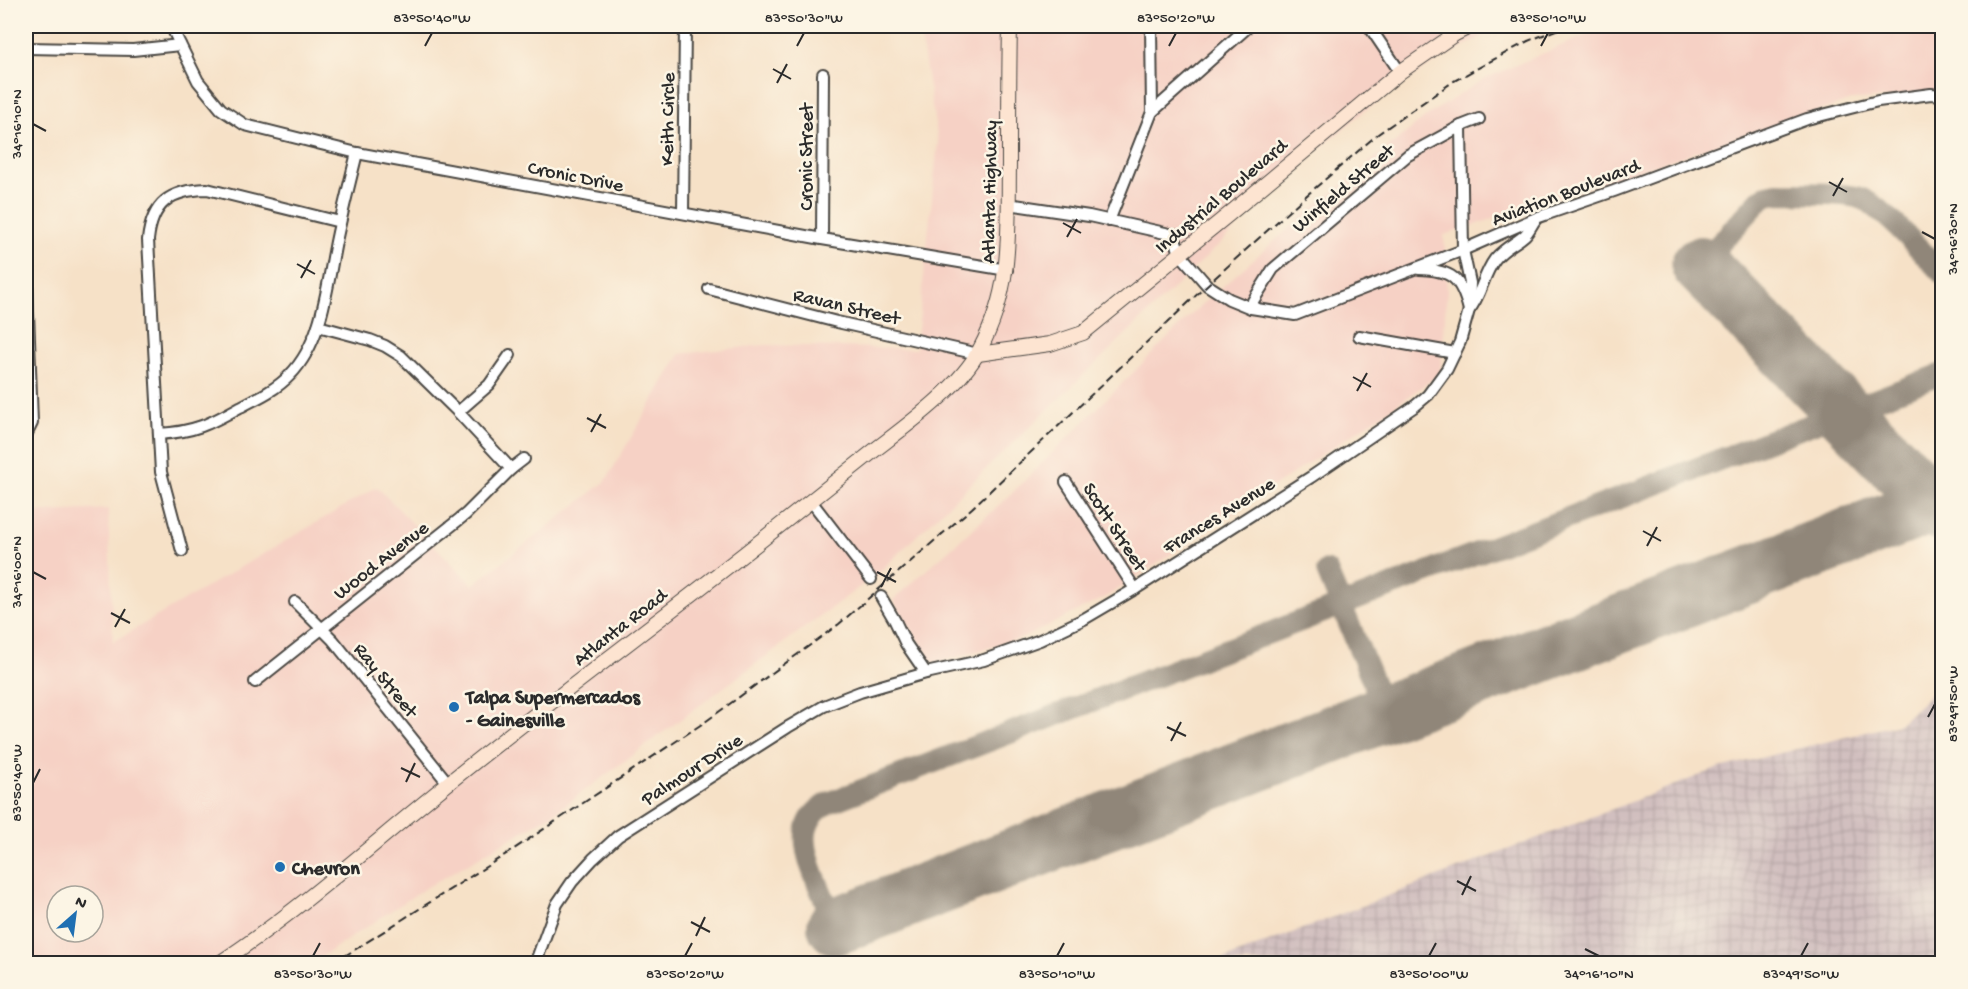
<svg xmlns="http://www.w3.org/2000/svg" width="1968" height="989" font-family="'Gochi Hand',sans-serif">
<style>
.built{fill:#f6d1c5;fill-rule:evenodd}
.industrial{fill:url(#industrial-grid)}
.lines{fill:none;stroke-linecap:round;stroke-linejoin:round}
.taxiway{stroke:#908679;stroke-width:22}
.runway{stroke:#908679;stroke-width:58}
.street-casing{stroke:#494642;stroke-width:14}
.secondary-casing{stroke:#494642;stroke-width:16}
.street{stroke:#fff;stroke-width:10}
.secondary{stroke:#fde4d1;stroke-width:14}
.rail{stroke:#2b2b2b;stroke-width:2;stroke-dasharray:9 4.5;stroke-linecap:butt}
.ticks{fill:none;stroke:#2b2b2b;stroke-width:2}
.poi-dot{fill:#1f6fb2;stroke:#fcf5e5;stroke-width:2}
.labels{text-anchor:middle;stroke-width:5;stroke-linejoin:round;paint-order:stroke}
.street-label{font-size:20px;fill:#2b2b2b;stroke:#fcf5e5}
.poi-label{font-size:20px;font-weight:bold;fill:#2b2b2b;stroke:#fcf5e5;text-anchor:start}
.neatline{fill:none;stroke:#2b2b2b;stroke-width:2}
.ticks-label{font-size:15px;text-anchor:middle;fill:#2b2b2b}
</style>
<defs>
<pattern id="industrial-grid" width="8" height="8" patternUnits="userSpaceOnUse" patternTransform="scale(1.5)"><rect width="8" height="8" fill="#d1bfbf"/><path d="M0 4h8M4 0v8" fill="none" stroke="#b4a4a4"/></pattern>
</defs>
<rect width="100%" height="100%" fill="#fcf5e5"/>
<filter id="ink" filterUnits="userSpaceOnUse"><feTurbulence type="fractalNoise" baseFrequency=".0167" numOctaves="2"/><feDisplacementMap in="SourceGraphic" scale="12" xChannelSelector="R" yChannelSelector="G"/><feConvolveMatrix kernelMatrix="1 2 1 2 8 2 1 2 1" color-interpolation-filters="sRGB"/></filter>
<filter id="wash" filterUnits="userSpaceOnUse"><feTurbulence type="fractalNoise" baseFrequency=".008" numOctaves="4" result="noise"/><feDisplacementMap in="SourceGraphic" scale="24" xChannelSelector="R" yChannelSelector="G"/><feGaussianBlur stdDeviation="1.35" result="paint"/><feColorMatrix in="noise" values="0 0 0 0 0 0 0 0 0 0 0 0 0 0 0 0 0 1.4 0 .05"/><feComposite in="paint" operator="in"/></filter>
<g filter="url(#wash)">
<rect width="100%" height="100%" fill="#f6e1c7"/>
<g class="built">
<path d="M919,26H1500L1427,67L1363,112L1312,155L877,574L553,814L424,889L312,963H26V513L108,509L113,642L377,487L473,585L605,482L680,354L765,345L916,349L938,142ZM57,896H93V932H57Z"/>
<polygon points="1607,26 1942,26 1942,96 1852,100 1444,235 1447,291 1440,374 1389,410 1106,597 1023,638 933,664 893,600 1007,498 1199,307 1303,216 1431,113 1484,79"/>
</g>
<polygon class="industrial" points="1942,684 1942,963 1214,963 1719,768 1899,724"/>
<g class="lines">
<g class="taxiway">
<path d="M1700,265L1760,200L1767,195L1777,193C1800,194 1840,192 1860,198C1880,204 1926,256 1942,273"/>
<polyline points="1327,571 1386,713"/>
<path d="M836,926C827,902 799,853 807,828C810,816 818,809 828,803L1942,374"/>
</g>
<g class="runway">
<polyline points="1700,265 1942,512"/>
<polyline points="836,926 1386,713 1942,501"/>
</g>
</g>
</g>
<g filter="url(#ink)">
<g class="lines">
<defs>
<g id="street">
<polyline points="171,26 198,81 221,109 245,125 357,153 822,239 1007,270"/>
<polyline points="1151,26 1152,112"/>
<polyline points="1369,26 1400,72"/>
<polyline points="26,48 133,50 180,45"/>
<polyline points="1008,204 1089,216 1174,235 1180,254 1207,285 1229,299 1251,308 1295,315 1463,250 1536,218 1614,191 1807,119 1878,101 1931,94 1942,95"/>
<polyline points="683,213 685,26"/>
<polyline points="1109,221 1152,112 1249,26"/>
<polyline points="822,239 823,74"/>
<polyline points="26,256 32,423 26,435"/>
<path d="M1419,269C1452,270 1461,278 1469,310C1481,296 1483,275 1495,259C1505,247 1515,244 1525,235C1529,231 1532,224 1536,219"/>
<polyline points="709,289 837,322 978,354"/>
<polyline points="1251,308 1253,301 1273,269 1408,155 1461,126 1479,119"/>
<polyline points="318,326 370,340 385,346 401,356 458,412 511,469"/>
<polyline points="1359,336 1455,353"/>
<polyline points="458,412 489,385 510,355"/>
<path d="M159,434C194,432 210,424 240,407C258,398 277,389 290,375C324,340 327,283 337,237C343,209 350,181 357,153"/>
<polyline points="1066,482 1135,589"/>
<polyline points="811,501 871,579"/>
<path d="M182,551L161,472L148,240C152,203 170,190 207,189L340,222"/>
<polyline points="881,597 895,621 906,644 926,673"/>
<polyline points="295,602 333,640 448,783"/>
<polyline points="255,682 466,514 511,469 524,459"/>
<polyline points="535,964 557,904 572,882 593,859 618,836 788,727 824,706 860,692 926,673 984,660 1040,640 1084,619 1135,589 1311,477 1415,406 1428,395 1447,369 1460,342 1469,310 1470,283 1463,250 1461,126"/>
</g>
<g id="secondary">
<polyline points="978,354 1050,344 1083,333 1228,215 1400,72 1455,34 1471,26"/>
<path d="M218,964C299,911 371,845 446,785C550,701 658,622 763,539C801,509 838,479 876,449C910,423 960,387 980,349C1013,287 1008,232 1009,164C1009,118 1009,72 1010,26"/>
</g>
</defs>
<use href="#street" class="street-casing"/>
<use href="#secondary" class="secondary-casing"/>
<use href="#street" class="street"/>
<use href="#secondary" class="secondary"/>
<polyline class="rail" points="332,964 511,851 705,722 839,624 972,508 1207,285 1300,201 1378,134 1454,81 1528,41 1566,26"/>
</g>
</g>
<path class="ticks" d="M425,46L432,33M797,46L804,33M1169,46L1176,33M1541,46L1548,33M773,69L791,79M777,83L787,64M33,124L46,131M1829,182L1847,192M1833,196L1843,178M1063,223L1081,233M1922,232L1935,239M1067,237L1077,219M297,264L315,274M301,278L311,260M1353,377L1371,387M1357,391L1367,373M587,418L606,428M591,432L601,414M1643,531L1661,541M1647,546L1657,527M33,572L46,579M877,572L896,582M881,587L891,568M111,613L130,623M115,627L125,609M1928,717L1935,704M1167,727L1186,736M1171,741L1181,722M401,768L420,777M406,782L415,763M33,783L40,769M1457,881L1476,891M1462,895L1471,876M691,922L710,932M696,936L705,917M1585,949L1599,956M313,956L320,943M685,956L692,943M1057,956L1064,943M1429,956L1436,943M1801,956L1808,943"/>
<g class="poi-dot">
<circle cx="454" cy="707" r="6"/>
<circle cx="280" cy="867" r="6"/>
</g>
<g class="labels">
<g class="street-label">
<text transform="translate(666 119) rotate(-89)" y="7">Keith Circle</text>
<text transform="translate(805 157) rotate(-90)" y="7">Cronic Street</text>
<text transform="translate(576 175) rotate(11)" y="7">Cronic Drive</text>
<text transform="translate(1342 187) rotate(-40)" y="7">Winfield Street</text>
<text transform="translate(1565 191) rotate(-21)" y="7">Aviation Boulevard</text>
<text transform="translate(988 192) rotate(-89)" y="7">Atlanta Highway</text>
<text transform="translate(1220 195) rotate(-40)" y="7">Industrial Boulevard</text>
<text transform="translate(847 305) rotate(13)" y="7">Ravan Street</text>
<text transform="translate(1218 514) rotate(-32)" y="7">Frances Avenue</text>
<text transform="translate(1116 526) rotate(57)" y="7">Scott Street</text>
<text transform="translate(380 559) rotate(-38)" y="7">Wood Avenue</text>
<text transform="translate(619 626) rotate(-38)" y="7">Atlanta Road</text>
<text transform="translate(387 679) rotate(51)" y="7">Ray Street</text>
<text transform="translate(691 768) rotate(-33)" y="7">Palmour Drive</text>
</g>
<g class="poi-label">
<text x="466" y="703">Talpa Supermercados<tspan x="466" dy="23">- Gainesville</tspan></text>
<text x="292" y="874">Chevron</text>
</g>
</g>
<rect width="1968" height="989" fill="none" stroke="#fcf5e5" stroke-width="66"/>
<g transform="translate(75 914) rotate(28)"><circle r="28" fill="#fcf5e5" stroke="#a8a49b" stroke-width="1.5"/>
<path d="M0-4.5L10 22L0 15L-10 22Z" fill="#1f6fb2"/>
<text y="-9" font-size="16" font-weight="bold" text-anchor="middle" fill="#2b2b2b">N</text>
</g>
<rect x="33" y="33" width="1902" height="923" class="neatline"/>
<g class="ticks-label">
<text x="432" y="22">83°50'40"W</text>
<text x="804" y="22">83°50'30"W</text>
<text x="1176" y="22">83°50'20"W</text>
<text x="1548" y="22">83°50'10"W</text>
<text transform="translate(16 124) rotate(-90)" y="5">34°16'10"N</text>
<text transform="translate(1952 239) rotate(-90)" y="5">34°16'30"N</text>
<text transform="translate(16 572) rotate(-90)" y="5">34°16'00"N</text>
<text transform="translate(1952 704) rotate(-90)" y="5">83°49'50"W</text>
<text transform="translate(16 783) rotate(-90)" y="5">83°50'40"W</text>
<text x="313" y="978">83°50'30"W</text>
<text x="685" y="978">83°50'20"W</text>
<text x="1057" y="978">83°50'10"W</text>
<text x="1429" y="978">83°50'00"W</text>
<text x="1599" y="978">34°16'10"N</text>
<text x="1801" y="978">83°49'50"W</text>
</g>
</svg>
